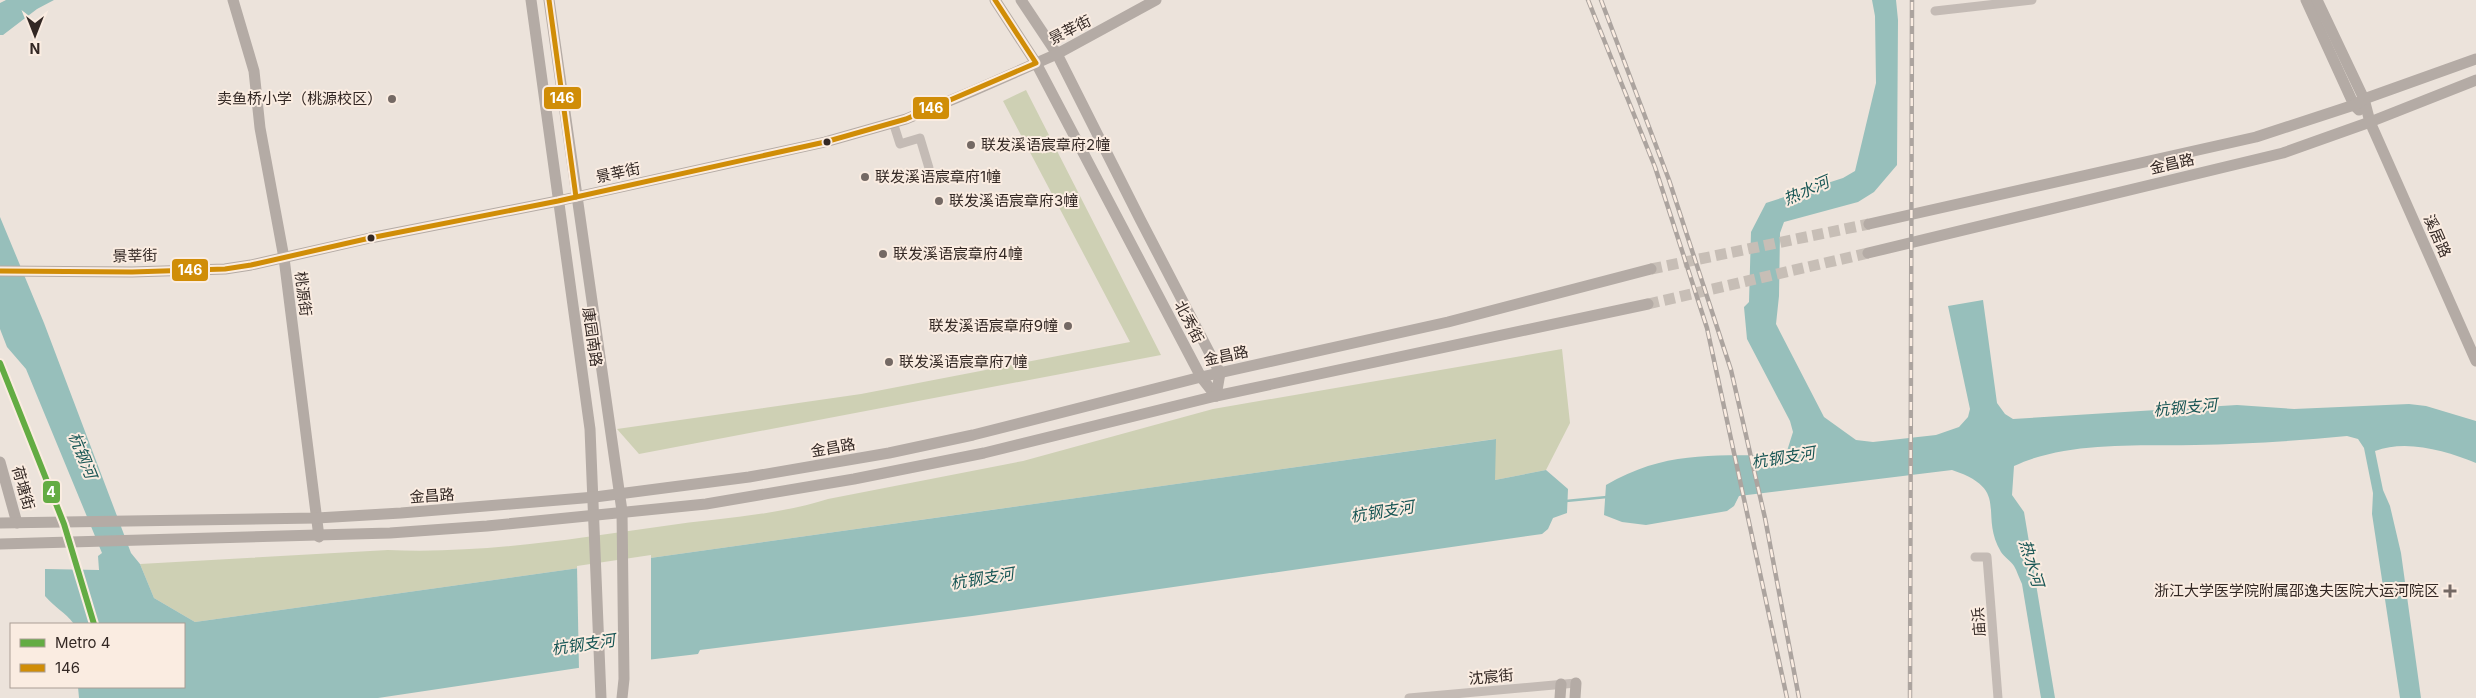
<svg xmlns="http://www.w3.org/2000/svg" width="2476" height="698" font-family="Inter,'Noto Sans SC',sans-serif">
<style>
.green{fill:#ced0b4}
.water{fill:#97bfbb}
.pier{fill:#ece3db}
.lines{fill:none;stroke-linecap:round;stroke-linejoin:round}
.stream{stroke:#97bfbb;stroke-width:2.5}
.secondary-tunnel{stroke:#c7beb6;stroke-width:11;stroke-dasharray:11 5.5;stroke-linecap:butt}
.street{stroke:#c4bbb5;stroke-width:9}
.secondary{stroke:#b4aba5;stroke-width:11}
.rail-casing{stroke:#aca49f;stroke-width:4.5}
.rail{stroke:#faece1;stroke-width:2.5;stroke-dasharray:8;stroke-linecap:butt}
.bus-1-casing{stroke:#faece1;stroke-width:9}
.bus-1{stroke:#d08d07;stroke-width:5}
.metro-1-casing{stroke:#faece1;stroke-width:10}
.metro-1{stroke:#63ac43;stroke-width:6}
.poi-dot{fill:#746964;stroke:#faece1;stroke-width:2}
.bus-dot{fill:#332824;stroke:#faece1;stroke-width:2}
.labels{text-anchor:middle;stroke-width:4;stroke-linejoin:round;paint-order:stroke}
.street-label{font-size:15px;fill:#332824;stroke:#faece1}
.poi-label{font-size:15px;fill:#332824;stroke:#faece1;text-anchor:start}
.water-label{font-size:16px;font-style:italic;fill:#185655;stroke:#faece1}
.line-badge{stroke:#faece1;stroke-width:2}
.badge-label{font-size:14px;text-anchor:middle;font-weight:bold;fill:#fff}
</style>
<rect width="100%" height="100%" fill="#ece3db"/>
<g class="green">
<polygon points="1026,90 1161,355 639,454 617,429 861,394 1130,342 1003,101"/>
<path d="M1562,349L1570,423L1546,470L1495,480V439L195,622L154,598L140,564L388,550C481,554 573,539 664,526C719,518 774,516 828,499L1023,461L1213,409Z"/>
</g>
<g class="water">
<polygon points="6,0 54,0 37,9 3,35 0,35 0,3"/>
<path d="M1872,0H1896L1898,20L1897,165L1874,192L1858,202L1784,222L1780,233L1779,296L1776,324L1824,417L1856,440L1873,442L1936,435L1959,427L1968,417L1970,409L1948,306L1983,300L1997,403L2005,414L2013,419L2237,405L2294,409L2409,404L2426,406L2476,421V463C2446,451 2407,439 2375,451L2383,490L2390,506L2401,553L2421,698H2400L2372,514L2373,493L2364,448L2358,439L2347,436C2297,441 2245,444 2195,445C2138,446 2067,441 2014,466L2012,495L2024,512L2055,698H2041L2022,584C2019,578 2017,571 2014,566C2011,561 2004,557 2001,552C1978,513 2012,490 1952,470L1739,496L1734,506L1727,511L1646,525L1622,522L1604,515L1606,485C1665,451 1709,456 1774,455L1787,451L1793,432L1790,421L1747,339L1744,307L1749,302L1751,232L1766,203L1843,178L1855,171L1876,83L1875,16Z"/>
<path d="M0,217L44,323L131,553L140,564L154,598L195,622L1496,439L1495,480L1546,470L1568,489L1567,513L1553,518L1548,529L1542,534L972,616L700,650L698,654L578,668L378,698H79L78,687H184V624H74C65,612 54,607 45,596V569L99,570L98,556L102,553L26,369L7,347L0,329Z"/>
</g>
<polygon class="pier" points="651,555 651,662 579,670 577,566"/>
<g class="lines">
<polyline class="stream" points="1566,501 1607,497"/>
<g class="secondary-tunnel">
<polyline points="1651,269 1869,224"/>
<polyline points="1648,304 1868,253"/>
</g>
<g class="street">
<polyline points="1935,11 2032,0"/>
<polyline points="893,122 900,144 920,138 929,168"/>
<polyline points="1975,557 1987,557 1998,698"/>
<polyline points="1409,698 1576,683"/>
</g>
<g class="secondary">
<polyline points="233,0 254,71 260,128 284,258 319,537"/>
<polyline points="531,0 590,429 601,698"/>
<polyline points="549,0 622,511 624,679 622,698"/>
<polyline points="995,0 1036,63 1201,377 1216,396"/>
<polyline points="1021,0 1057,54 1140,219 1220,373 1216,396"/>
<polyline points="2306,0 2354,105 2359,110"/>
<polyline points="2317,0 2364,99 2370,122 2476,361"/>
<polyline points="1869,224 2256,137 2354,105 2364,99 2476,59"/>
<polyline points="1868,253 2283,153 2370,122 2476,80"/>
<polyline points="0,271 132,272 225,269 251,265 370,238 558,201 825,142 906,119 973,91 1057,54 1156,0"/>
<polyline points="0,462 17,523"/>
<polyline points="0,523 317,518 401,513 595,497 749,477 889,453 973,435 1201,377 1448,322 1651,269"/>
<polyline points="0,544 390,533 487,526 706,504 854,479 984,453 1216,396 1648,304"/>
<polyline points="1560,698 1561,684"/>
<polyline points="1575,698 1576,683"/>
</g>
<defs>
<g id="rail">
<polyline points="1588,0 1655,167 1707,328 1787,698"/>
<polyline points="1601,0 1669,180 1731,370 1765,518 1799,698"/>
<polyline points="1910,698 1912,0"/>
</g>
</defs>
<use href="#rail" class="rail-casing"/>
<use href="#rail" class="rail"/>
<defs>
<g id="bus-1">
<polyline points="549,0 576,197"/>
<polyline points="0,271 132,272 225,269 251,265 370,238 558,201 825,142 906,119 1036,63 995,0"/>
</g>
</defs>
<use href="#bus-1" class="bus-1-casing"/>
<use href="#bus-1" class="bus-1"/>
<defs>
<polyline id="metro-1" points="0,363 64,524 94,624"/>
</defs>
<use href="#metro-1" class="metro-1-casing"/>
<use href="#metro-1" class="metro-1"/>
</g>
<g class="poi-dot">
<circle cx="392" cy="99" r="5"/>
<circle cx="971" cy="145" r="5"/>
<circle cx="865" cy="177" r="5"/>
<circle cx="939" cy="201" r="5"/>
<circle cx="883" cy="254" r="5"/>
<circle cx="1068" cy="326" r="5"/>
<circle cx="889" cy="362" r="5"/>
<path d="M2447.5 583.5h5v5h5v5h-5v5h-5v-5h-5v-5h5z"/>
</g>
<g class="bus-dot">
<circle cx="827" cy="142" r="4.5"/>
<circle cx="371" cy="238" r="4.5"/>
</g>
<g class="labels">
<g class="street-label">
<text transform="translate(1070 30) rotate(-27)" y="5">景莘街</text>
<text transform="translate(2172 164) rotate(-13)" y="5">金昌路</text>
<text transform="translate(618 173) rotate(-12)" y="5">景莘街</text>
<text transform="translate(2437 236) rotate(66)" y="5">溪居路</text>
<text transform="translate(135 256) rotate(-1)" y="5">景莘街</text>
<text transform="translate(303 294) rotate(83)" y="5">桃源街</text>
<text transform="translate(1189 322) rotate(63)" y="5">北秀街</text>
<text transform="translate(592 337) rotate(82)" y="5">康园南路</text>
<text transform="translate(1226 356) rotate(-12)" y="5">金昌路</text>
<text transform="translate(833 448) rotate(-10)" y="5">金昌路</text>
<text transform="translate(23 488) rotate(74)" y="5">荷塘街</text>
<text transform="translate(432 496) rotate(-4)" y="5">金昌路</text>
<text transform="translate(1979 622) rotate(-94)" y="5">庙浜</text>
<text transform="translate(1491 677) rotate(-5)" y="5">沈宸街</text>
</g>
<g class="poi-label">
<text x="382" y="104" text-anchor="end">卖鱼桥小学（桃源校区）</text>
<text x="981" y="150">联发溪语宸章府2幢</text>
<text x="875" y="182">联发溪语宸章府1幢</text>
<text x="949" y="206">联发溪语宸章府3幢</text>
<text x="893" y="259">联发溪语宸章府4幢</text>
<text x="1058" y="331" text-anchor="end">联发溪语宸章府9幢</text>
<text x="899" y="367">联发溪语宸章府7幢</text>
<text x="2439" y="596" text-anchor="end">浙江大学医学院附属邵逸夫医院大运河院区</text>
</g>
<g class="water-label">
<text transform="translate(1806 190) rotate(-24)" y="6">热水河</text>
<text transform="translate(2185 407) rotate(-5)" y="6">杭钢支河</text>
<text transform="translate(83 455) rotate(68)" y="6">杭钢河</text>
<text transform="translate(1783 457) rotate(-9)" y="6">杭钢支河</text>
<text transform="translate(1382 511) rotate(-9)" y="6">杭钢支河</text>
<text transform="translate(2032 563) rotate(73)" y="6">热水河</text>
<text transform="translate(982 578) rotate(-9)" y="6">杭钢支河</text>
<text transform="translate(583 644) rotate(-8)" y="6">杭钢支河</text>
</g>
</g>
<g class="line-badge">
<rect x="543" y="86" width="39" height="24" rx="5" fill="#d08d07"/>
<rect x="912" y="96" width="38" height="24" rx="5" fill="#d08d07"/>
<rect x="171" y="258" width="38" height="24" rx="5" fill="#d08d07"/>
<rect x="42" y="480" width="19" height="24" rx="5" fill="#63ac43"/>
</g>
<g class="badge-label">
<text x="562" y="103">146</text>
<text x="931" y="113">146</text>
<text x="190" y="275">146</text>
<text x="51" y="497">4</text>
</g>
<rect x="10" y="623" width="175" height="65" fill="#faece1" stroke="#aa9e95"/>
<rect x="20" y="639" width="25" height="8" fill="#63ac43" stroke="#aa9e95"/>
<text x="55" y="648" font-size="15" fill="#332824">Metro 4</text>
<rect x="20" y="664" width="25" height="8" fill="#d08d07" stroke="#aa9e95"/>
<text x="55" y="673" font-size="15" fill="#332824">146</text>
<g transform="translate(35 35) rotate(180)" stroke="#faece1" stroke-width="4" paint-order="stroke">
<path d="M0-4L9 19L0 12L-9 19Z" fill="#332824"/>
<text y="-8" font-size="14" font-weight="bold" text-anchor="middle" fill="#332824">N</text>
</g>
</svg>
